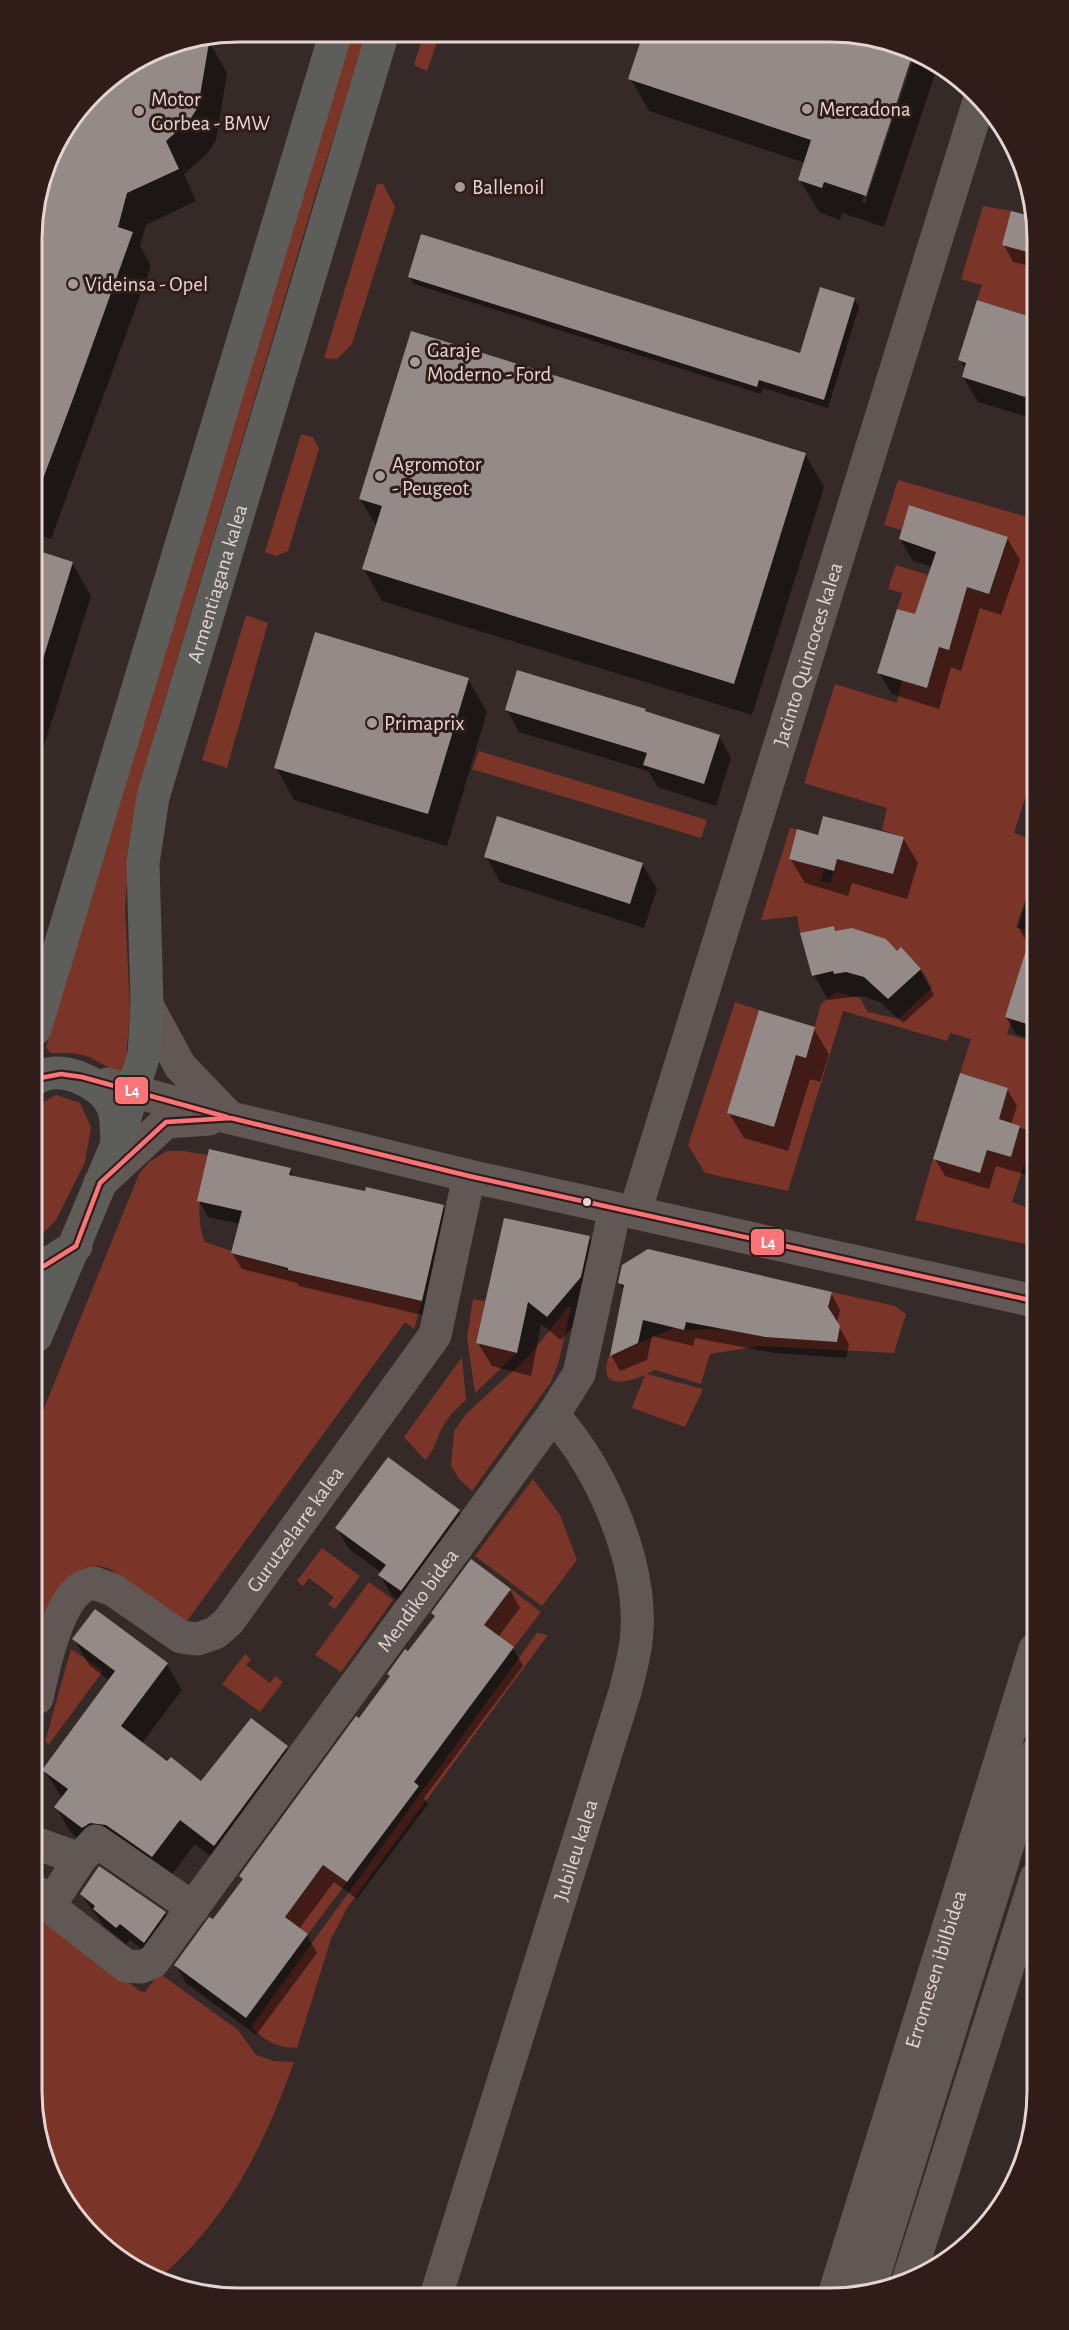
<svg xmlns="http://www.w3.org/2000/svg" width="1069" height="2330" font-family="'Alegreya Sans',sans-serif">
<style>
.green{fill:#7a3428}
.shadow{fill:#0007}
.building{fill:#948a88}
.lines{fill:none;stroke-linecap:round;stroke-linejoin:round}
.minor{stroke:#615856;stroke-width:33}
.major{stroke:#5d5d59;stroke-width:33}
.bus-1-casing{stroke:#301c18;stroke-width:9}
.bus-1{stroke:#fc7378;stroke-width:4.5}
.poi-dot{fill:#a79997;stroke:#301c18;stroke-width:2}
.bus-dot{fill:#e4d5d3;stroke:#301c18;stroke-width:2}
.labels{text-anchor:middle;stroke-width:6;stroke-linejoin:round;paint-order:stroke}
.poi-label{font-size:21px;fill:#e4d5d3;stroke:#301c18;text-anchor:start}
.street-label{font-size:21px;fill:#e4d5d3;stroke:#301c18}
.rim{fill:none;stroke:#e4d5d3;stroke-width:3}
.line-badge{stroke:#301c18;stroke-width:2}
.badge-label{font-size:16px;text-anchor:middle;font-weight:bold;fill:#fff}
</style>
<rect width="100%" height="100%" fill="#352a28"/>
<g class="green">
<path d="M351,32H367L316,193L157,726L139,796L129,860L125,906L130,1010L125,1072C108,1069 103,1064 89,1057C77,1052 63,1053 50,1053L46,1047Z"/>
<polygon points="424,33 440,33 427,71 414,65"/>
<polygon points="377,184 383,184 395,207 352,344 337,359 324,358"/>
<polygon points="983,206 1011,211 1031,253 1031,317 977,300 982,285 961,279"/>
<polygon points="301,434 313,437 319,449 288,551 276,556 265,552"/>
<path d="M898,480L1031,518L1032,777L1014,833L1033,840V875L1029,887L1033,888V904L1025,901L1016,927L1033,933V987L1016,982L1005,1017L1012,1019L1007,1034L1027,1040L1033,1021L1034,1135L1012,1202L1034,1210V1246L915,1220L933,1159L980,1173L987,1150L1011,1157L1020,1126L999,1119L1008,1088L960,1073L971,1039L950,1033L947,1041L843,1011L788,1191L705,1173L688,1145L735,1002L759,1010L728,1113L774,1127L796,1055L806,1058L821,1004L836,992L860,998L868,1012L898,1019L932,988L921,969L901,948L897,951C881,934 858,927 835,931L834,926L800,933L797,916L761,920L790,828L797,829L789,858L824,869L821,881L830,883L837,859L893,874L904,837L882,830L887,808L804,783L835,684L897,703L902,680L927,688L939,647L949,649L956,627L897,609L902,593L888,589L896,565L989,594L1008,538L910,505L901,530L884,525Z"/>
<polygon points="246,615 268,623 227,768 202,760"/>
<polygon points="479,751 707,820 701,838 472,769"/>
<polygon points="56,1095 80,1103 91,1127 85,1162 56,1220 36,1240 35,1107"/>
<path d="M167,1151H184L208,1155C203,1184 193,1215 205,1242L288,1270L422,1301L414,1329L405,1322L187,1621L169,1616L110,1569L98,1566L85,1568L73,1575L37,1663L36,1428L139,1174L149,1162Z"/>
<path d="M832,1292L895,1306L906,1314L894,1353L760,1346L710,1354L701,1384L655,1370L647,1374L703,1389L685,1427L632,1408L645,1375C623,1384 598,1389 609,1356L674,1328L684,1330L721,1329L765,1337L837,1342L840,1326L828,1307Z"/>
<polygon points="473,1299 485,1301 476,1343 517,1353 475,1393 467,1337"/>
<polygon points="569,1306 571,1307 559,1361 551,1382 472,1491 459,1479 451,1466 454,1431 467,1413 529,1356"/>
<path d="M462,1357L466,1400C456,1409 447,1417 441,1430C435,1442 435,1450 425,1460L404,1437Z"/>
<polygon points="533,1479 560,1515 577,1560 542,1606 475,1556"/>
<polygon points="322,1548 360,1576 335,1609 328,1604 334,1597 309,1578 303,1586 297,1581"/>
<polygon points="369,1582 393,1600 341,1672 315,1655"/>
<polygon points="511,1589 541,1612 514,1647 373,1800 396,1817 372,1849 314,1852"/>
<path d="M537,1633L548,1635L347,1908L331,1939L297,2048C276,2047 266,2042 251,2027Z"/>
<polygon points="71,1649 103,1671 49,1744 45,1742"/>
<polygon points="245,1654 251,1659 246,1665 270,1683 275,1676 283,1682 260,1712 222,1684"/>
<polygon points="323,1865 347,1882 308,1934 275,1909 298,1899"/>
<path d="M38,1916L140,1991L145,1992L159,1973L238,2030L256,2055L274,2061L294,2062C265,2143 228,2220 161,2276L102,2247L66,2206L39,2145Z"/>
</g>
<g class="shadow">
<polygon points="208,40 227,73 216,140 207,154 184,174 196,201 146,225 140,246 151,266 51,539 33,533 32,225 53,147 102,83"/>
<polygon points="911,55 862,202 865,203 914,57 937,68 884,227 842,213 840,220 819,212 800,180 805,163 649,111 630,78"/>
<polygon points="1012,213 1030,218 1031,266 1013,262 1004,245"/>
<polygon points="409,276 801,355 854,299 859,307 828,408 763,388 761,394 414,284"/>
<polygon points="1031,319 1031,418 978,402 963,377 966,370 960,360"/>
<polygon points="805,454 824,487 752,715 382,601 364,569 377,527 360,499"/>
<polygon points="1007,538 1020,560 1001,615 980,608 961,671 951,667 939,709 892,694 879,673 916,616 933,567 913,561 900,539"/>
<polygon points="33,549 72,563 91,596 37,768 34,767"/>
<polygon points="468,679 487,712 447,846 294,800 276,767"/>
<polygon points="507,710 645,710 646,713 719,736 731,758 716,806 658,787 648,771 519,732"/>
<polygon points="819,837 903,838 918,863 907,899 852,883 848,896 805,883 790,858"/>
<polygon points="486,856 642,864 657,889 644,928 500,882"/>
<polygon points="1033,880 1033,946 1028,944 1018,927"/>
<polygon points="833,927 836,933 897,953 901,949 920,970 934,995 903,1023 880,1002 862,996 828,1000 814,975"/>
<polygon points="1017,983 1033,988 1033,1039 1016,1034 1006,1017"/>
<polygon points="814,1029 829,1054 820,1082 810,1079 788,1151 744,1138 729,1113"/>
<polygon points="1007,1089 1017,1106 1011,1125 1034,1132 1034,1177 996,1166 989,1189 945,1176 935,1159"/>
<polygon points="290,1170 294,1177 443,1206 452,1223 431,1317 299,1286 297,1283 242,1269 232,1253 240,1224 208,1217 199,1201"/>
<polygon points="589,1238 603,1262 594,1302 561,1340 541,1324 531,1376 492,1366 478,1343"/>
<polygon points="620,1283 831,1293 840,1310 837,1323 849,1344 846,1358 775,1353 695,1338 693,1346 652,1336 647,1360 620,1371 611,1355 624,1292"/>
<polygon points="459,1511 471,1532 413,1611 392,1596 380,1575 382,1573 349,1549 337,1528"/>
<polygon points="510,1590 520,1608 498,1637 513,1648 523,1666 424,1798 428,1804 357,1899 334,1882 299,1929 307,1935 317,1953 256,2035 186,1983 176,1965 214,1921 244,1880 241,1876 391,1678 389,1674 409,1653 435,1618 433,1614"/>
<polygon points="95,1611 167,1665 182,1690 142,1743 202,1783 286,1747 301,1773 229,1871 195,1844 167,1881 98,1853 71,1833 56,1807 63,1799 44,1770 110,1681 89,1665 74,1639"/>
<polygon points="81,1894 165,1913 175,1930 154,1959 130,1940 126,1944 104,1926"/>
</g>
<g class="building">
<polygon points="643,34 870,35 912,56 866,196 824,182 822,188 798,180 811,140 628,79"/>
<polygon points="210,37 198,107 189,121 166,141 179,169 127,193 118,227 133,232 74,396 35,500 33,500 32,225 53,147 102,83 160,47"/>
<polygon points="1011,211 1030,216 1031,253 1002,245"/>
<polygon points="421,234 800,353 820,287 855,298 824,400 759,380 757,387 408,277"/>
<polygon points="977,300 1031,317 1031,379 1025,397 962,377 966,363 958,360"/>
<polygon points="411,331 806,453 734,684 362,569 382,506 359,499"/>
<polygon points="909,505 1008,537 989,594 967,587 949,650 939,647 927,688 877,673 897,609 915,614 936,552 899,539"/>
<polygon points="33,549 73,562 39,672 34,671"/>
<polygon points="315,632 469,678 428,814 274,768"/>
<polygon points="517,670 646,709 645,711 720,735 704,784 643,765 647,753 505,710"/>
<polygon points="497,816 643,863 630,904 484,857"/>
<polygon points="823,816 904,837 893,874 837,859 834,871 789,859 797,829 818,835"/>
<polygon points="834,926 835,931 852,928 886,939 897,951 901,947 921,969 888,999 864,977 846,972 834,974 833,971 812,976 800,933"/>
<polygon points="1028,944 1033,944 1033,1026 1005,1017"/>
<polygon points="759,1010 815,1027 806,1058 796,1055 774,1127 727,1113"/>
<polygon points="960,1073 1008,1088 999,1119 1020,1126 1011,1157 987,1150 980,1173 933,1159"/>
<polygon points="209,1149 291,1168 289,1175 365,1191 366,1187 444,1205 422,1301 288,1270 288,1268 231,1253 242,1211 197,1201"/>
<polygon points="504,1218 590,1236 581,1277 547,1317 528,1302 517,1353 476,1343"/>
<polygon points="648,1249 832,1292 828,1307 840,1326 837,1342 765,1337 686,1322 684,1330 643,1320 638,1343 610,1356 624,1285 618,1283 622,1265"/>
<polygon points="388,1457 460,1510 401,1591 378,1575 386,1565 335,1528"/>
<polygon points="471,1559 511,1589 484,1625 514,1647 414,1782 419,1786 347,1882 323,1865 285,1917 308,1934 246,2018 174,1965 209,1917 213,1919 243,1879 239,1876 356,1716 359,1718 390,1676 387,1674 405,1649 408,1651 435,1616 431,1613"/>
<polygon points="95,1609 168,1663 121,1726 167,1761 171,1757 201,1781 251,1718 288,1746 214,1846 180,1820 152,1857 106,1825 90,1823 82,1828 54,1807 68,1789 42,1770 115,1671 72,1639"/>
<polygon points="99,1866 166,1912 144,1943 120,1924 116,1928 93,1909 95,1906 80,1894"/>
</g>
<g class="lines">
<g class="minor">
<polyline points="147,1005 180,1066 229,1117"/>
<polyline points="107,1084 231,1118 469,1176 1034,1301"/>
<polyline points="100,1183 166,1122 209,1119"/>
<path id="s1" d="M635,1212L980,98"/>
<path id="s2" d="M37,1698C43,1669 56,1606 81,1588C84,1585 90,1584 94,1583L113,1590L181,1637L198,1639L215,1633L228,1622L435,1335L469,1176"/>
<polyline points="38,1844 80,1859"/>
<path id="s3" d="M38,1893L49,1906L126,1966L141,1967L153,1962L553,1415L579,1374L615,1209"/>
<polyline points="49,1906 80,1859 96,1841 193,1908"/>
<polyline points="908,2281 1036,1878"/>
<polyline points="869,2291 1036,1754"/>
<path id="s4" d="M835,2292L1035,1649"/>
<path id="s5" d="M437,2293L625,1692C629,1675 634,1659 636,1642C645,1567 603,1470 553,1415"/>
</g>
<g class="major">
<polyline points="35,1029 336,32"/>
<path d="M35,1079C59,1063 100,1081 112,1105C117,1114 116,1131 117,1142"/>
<polyline points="36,1266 44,1266 76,1246"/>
<path id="s6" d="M36,1336L117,1144L144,1054L147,1005L143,863L153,797L383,32"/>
</g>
<defs>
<g id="bus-1">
<polyline points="35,1079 61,1074 82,1077 227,1117"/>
<polyline points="36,1266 44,1266 76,1246 100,1183 166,1122 231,1118 469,1176 1034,1301"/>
</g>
</defs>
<use href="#bus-1" class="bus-1-casing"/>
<use href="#bus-1" class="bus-1"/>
</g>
<g class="poi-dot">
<circle cx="807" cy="109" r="6"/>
<circle cx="139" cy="111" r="6"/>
<circle cx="460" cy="187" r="6"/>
<circle cx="73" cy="284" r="6"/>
<circle cx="415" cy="362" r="6"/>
<circle cx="380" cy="476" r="6"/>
<circle cx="372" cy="723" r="6"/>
</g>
<circle class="bus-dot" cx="587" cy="1202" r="5"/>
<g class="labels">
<g class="poi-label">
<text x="151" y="106">Motor<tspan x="151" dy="24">Gorbea - BMW</tspan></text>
<text x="819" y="116">Mercadona</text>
<text x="472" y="194">Ballenoil</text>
<text x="85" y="291">Videinsa - Opel</text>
<text x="427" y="357">Garaje<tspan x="427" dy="24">Moderno - Ford</tspan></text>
<text x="392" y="471">Agromotor<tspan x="392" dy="24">- Peugeot</tspan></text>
<text x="384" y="730">Primaprix</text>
</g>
<g class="street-label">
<text dy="7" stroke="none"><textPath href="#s6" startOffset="783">Armentiagana kalea</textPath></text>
<text dy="7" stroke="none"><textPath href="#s1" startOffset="584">Jacinto Quincoces kalea</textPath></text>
<text dy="7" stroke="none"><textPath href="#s2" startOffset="404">Gurutzelarre kalea</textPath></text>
<text dy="7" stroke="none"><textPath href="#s3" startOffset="591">Mendiko bidea</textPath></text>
<text dy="7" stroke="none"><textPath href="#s5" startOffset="464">Jubileu kalea</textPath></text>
<text dy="7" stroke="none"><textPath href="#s4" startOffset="338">Erromesen ibilbidea</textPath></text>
</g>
</g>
<path d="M0 0H1069V2330H0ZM239 42H830A197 197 0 0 1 1027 239V2091A197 197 0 0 1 830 2288H239A197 197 0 0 1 42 2091V239A197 197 0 0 1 239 42Z" fill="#301c18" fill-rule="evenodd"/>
<path class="rim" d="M239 42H830A197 197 0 0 1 1027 239V2091A197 197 0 0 1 830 2288H239A197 197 0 0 1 42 2091V239A197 197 0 0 1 239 42Z"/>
<g class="line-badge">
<rect x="114" y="1076" width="35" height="29" rx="6" fill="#fc7378"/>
<rect x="750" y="1228" width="35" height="28" rx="6" fill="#fc7378"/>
</g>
<g class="badge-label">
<text x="132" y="1096">L4</text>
<text x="768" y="1248">L4</text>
</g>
</svg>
